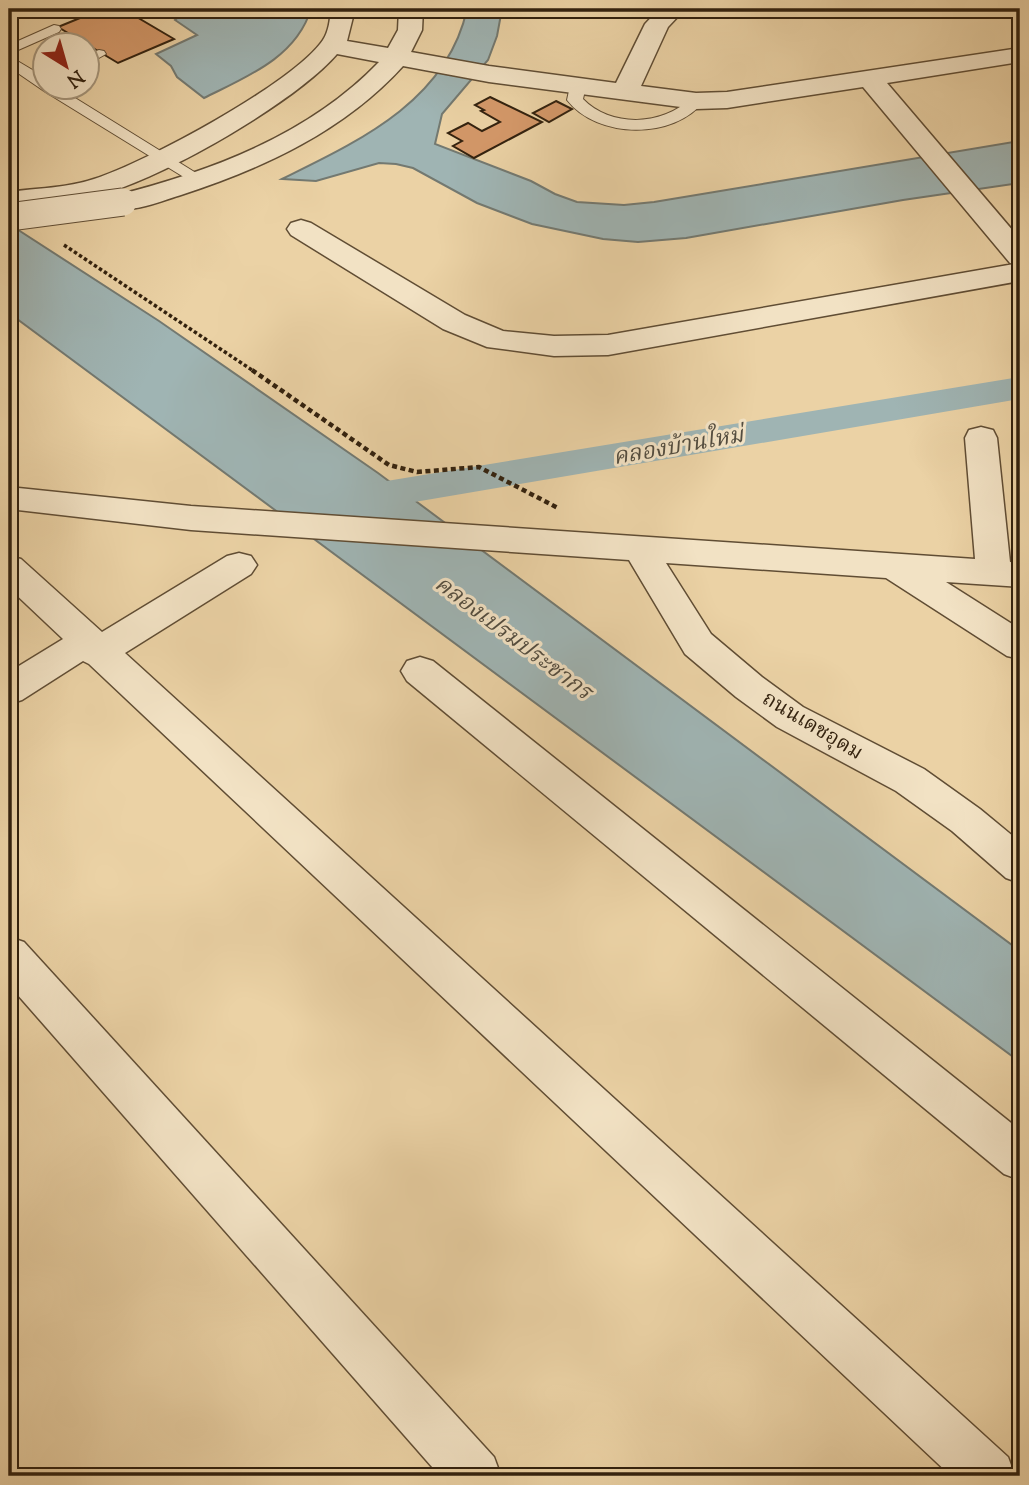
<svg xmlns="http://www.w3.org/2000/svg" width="1029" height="1485" font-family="'Sorts Mill Goudy','Noto Serif Thai',serif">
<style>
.water{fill:#9fb4b3;stroke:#737971;stroke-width:2}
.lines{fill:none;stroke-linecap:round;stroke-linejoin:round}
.canal{fill:#9fb4b3;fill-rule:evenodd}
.building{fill:#d49869;stroke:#32210e;stroke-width:2}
.lane-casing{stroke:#604d34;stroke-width:2}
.street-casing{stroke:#604d34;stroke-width:3}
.path-far1{stroke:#32210e;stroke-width:3.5;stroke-dasharray:3.5 2.5;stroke-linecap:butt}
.path{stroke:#32210e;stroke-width:4.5;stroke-dasharray:5 3.5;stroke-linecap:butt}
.lane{fill:#f2e2c4;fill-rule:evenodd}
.street{fill:#f2e2c4;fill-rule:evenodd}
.street-bridge-casing{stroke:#604d34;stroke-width:29;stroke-linecap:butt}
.street-bridge{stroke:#f2e2c4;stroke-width:27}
.labels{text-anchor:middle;stroke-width:6;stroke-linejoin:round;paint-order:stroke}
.street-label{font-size:21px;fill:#32210e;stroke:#f2e2c4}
.water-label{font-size:23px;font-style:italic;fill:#534d40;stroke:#f2e2c4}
</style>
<rect width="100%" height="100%" fill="#ebd2a5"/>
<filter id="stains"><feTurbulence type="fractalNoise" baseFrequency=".00286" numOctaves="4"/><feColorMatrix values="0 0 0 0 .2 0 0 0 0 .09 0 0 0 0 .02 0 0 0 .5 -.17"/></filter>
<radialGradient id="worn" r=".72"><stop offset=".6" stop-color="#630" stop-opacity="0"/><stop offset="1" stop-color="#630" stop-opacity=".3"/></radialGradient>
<g class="water">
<path d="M187,9H311C296,58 246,77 204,98L177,77L171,66L156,54L197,35L175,20Z"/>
<path d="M467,9H502L497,36L488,60L442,114L435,144L531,181L555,194L577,202L624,205L654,202L1020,141V183L903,200L686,238L638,242L603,239L532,224L477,203L413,168L396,164L379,163L316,181L282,179C359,141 447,101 467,9Z"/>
<polygon points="9,224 159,321 378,473 1020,951 1020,1062 9,313"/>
</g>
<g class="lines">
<polygon class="canal" points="1020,377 1020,399 344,514 331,510 326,501 331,492 344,488"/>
</g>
<g class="building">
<polygon points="102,9 123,9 174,39 118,63 58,27"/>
<polygon points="490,97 542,122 474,158 453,146 462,141 448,133 468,123 482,131 500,122 481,111 484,110 475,105"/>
<polygon points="556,101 572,109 549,122 533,113"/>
</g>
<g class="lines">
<defs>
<g id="lane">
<polygon points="54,25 59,26 61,29 59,32 9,54 9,45"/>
<polygon points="99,50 104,51 106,54 88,64 88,54"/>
<polygon points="9,56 46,78 46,88 59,88 209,181 207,184 195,184 44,91 9,67"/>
<path d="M578,81L586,86L583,99C611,128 663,126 691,98H701L704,101C674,140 597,139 567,100L570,86Z"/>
</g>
<g id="street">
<path d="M331,9H355L347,41L388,48L398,30L399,9H423L422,30L411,52L489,66L616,83L645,24L659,9H685L668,27L641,86L696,93L727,92L1020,48V62L887,83L1020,239V281L608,355L554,356L487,347L443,329L291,235L287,229L291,223L301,220L311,223L465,315L503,331L554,336L608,335L1014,264L1010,263L863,87L727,108L696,109L489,82L403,66C344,131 264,168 181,195C161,201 134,213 113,208L109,202L113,196C210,172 309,135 379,62L337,54C295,102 171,173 109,192C77,202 42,205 9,208V192C37,188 67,188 94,179C145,163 294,83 323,40C329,31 330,19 331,9Z"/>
<polygon points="981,427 993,430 997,438 1010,562 1020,563 1020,587 946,582 1020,629 1020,659 1007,656 886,578 666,563 711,634 762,677 803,707 924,769 980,809 1020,842 1020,883 1006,878 952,831 896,791 777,727 736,697 685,654 629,560 191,530 9,509 9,487 191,506 975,559 965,438 969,430"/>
<polygon points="239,553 251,556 257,565 251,574 125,653 1008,1457 1015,1476 951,1476 89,664 83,661 22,700 9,704 9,672 63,639 9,588 9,556 21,559 102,632 227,556"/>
<polygon points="420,657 433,661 1020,1130 1020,1180 1004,1174 407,681 401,671 407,661"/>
<polygon points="9,937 24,942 494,1457 501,1476 440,1476 9,985"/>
</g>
</defs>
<use href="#lane" class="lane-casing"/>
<use href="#street" class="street-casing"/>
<g class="path-far1">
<polyline points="9,12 17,9"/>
<polyline points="64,245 255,372"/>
</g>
<polyline class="path" points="252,370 389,465 417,472 479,467 558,508"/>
<use href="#lane" class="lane"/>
<use href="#street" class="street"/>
<defs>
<polyline id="street-bridge" points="9,217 123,202"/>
</defs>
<use href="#street-bridge" class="street-bridge-casing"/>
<use href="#street-bridge" class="street-bridge"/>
</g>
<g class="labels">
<g class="street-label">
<text transform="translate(813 725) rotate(31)" y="7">ถนนเดชอุดม</text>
</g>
<g class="water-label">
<text transform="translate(678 445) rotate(-10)" y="8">คลองบ้านใหม่</text>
<text transform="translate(514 637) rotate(37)" y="8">คลองเปรมประชากร</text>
</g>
</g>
<rect width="1029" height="1485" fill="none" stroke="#ebd2a5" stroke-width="35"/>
<rect x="10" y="10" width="1008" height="1464" fill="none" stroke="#32210e" stroke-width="3.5"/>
<rect x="18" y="18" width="994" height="1450" fill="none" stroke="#32210e" stroke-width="2"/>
<g transform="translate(66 66) rotate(143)"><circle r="33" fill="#f2e2c4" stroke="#a5957b" stroke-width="2"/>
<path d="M0-5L12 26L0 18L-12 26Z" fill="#8f2418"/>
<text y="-10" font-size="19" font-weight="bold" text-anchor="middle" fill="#32210e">N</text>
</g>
<rect width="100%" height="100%" filter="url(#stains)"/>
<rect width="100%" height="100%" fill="url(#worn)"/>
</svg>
